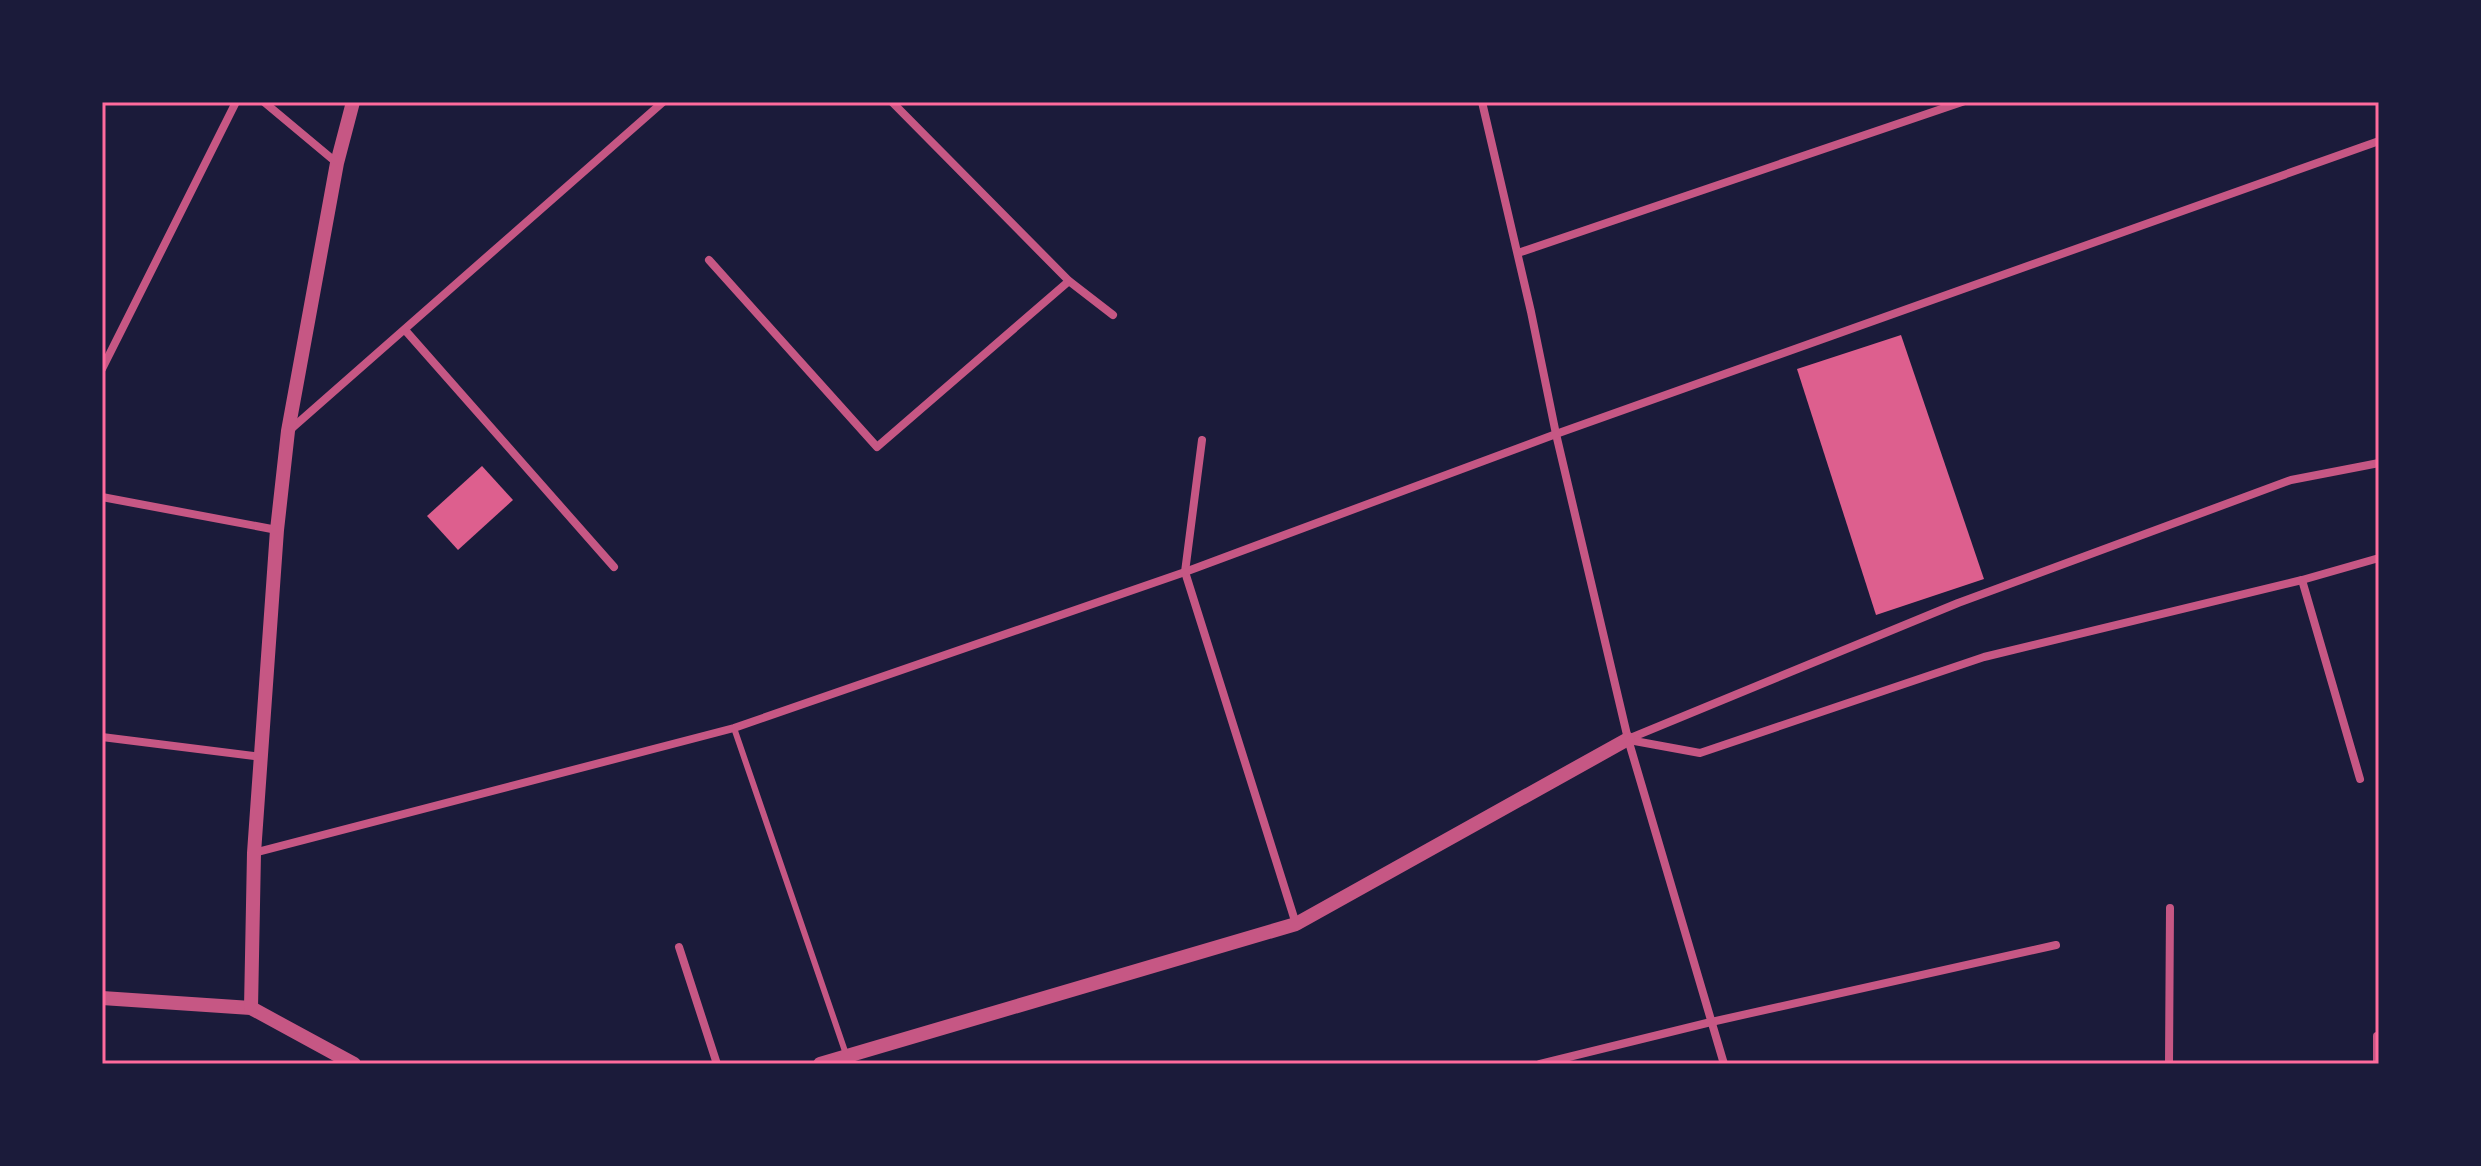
<svg xmlns="http://www.w3.org/2000/svg" width="2481" height="1166" font-family="'PT Sans',sans-serif">
<style>
.building{fill:#dd5f8e}
.lines{fill:none;stroke-linecap:round;stroke-linejoin:round}
.service{stroke:#c65784;stroke-width:6}
.minor{stroke:#c65784;stroke-width:8}
.tertiary{stroke:#c65784;stroke-width:14}
.neatline{fill:none;stroke:#ff6b9d;stroke-width:3}
</style>
<rect width="100%" height="100%" fill="#1b1b3a"/>
<g class="building">
<polygon points="1901,335 1984,579 1876,615 1797,369"/>
<polygon points="482,466 513,500 458,550 427,516"/>
</g>
<g class="lines">
<polyline class="service" points="734,728 847,1057"/>
<g class="minor">
<polyline points="264,102 337,163"/>
<polyline points="892,102 1069,281 1113,315"/>
<polyline points="1482,102 1531,312 1556,434 1628,739 1724,1064"/>
<polyline points="1518,253 1962,102"/>
<polyline points="709,260 877,447 1069,281"/>
<polyline points="405,330 614,567"/>
<polyline points="102,369 236,102"/>
<polyline points="291,429 663,102"/>
<polyline points="1202,440 1185,572 1296,924"/>
<polyline points="102,497 277,530"/>
<polyline points="2302,580 2360,779"/>
<polyline points="102,737 262,757"/>
<polyline points="1628,739 1958,603 2291,480 2379,463"/>
<polyline points="1629,740 1700,753 1984,657 2302,580 2379,558"/>
<polyline points="254,853 734,728 1185,572 1556,434 2379,141"/>
<polyline points="679,947 717,1064"/>
<polyline points="1540,1064 1711,1022 2056,945"/>
<polyline points="2169,1064 2170,908"/>
<polyline points="2377,1064 2377,1036"/>
</g>
<g class="tertiary">
<polyline points="102,998 251,1008 354,1064"/>
<polyline points="251,1008 254,853 277,530 288,431 337,163 353,102"/>
<polyline points="820,1064 1296,924 1628,739"/>
</g>
</g>
<rect width="2481" height="1166" fill="none" stroke="#1b1b3a" stroke-width="208"/>
<rect x="104" y="104" width="2273" height="958" class="neatline"/>
</svg>
